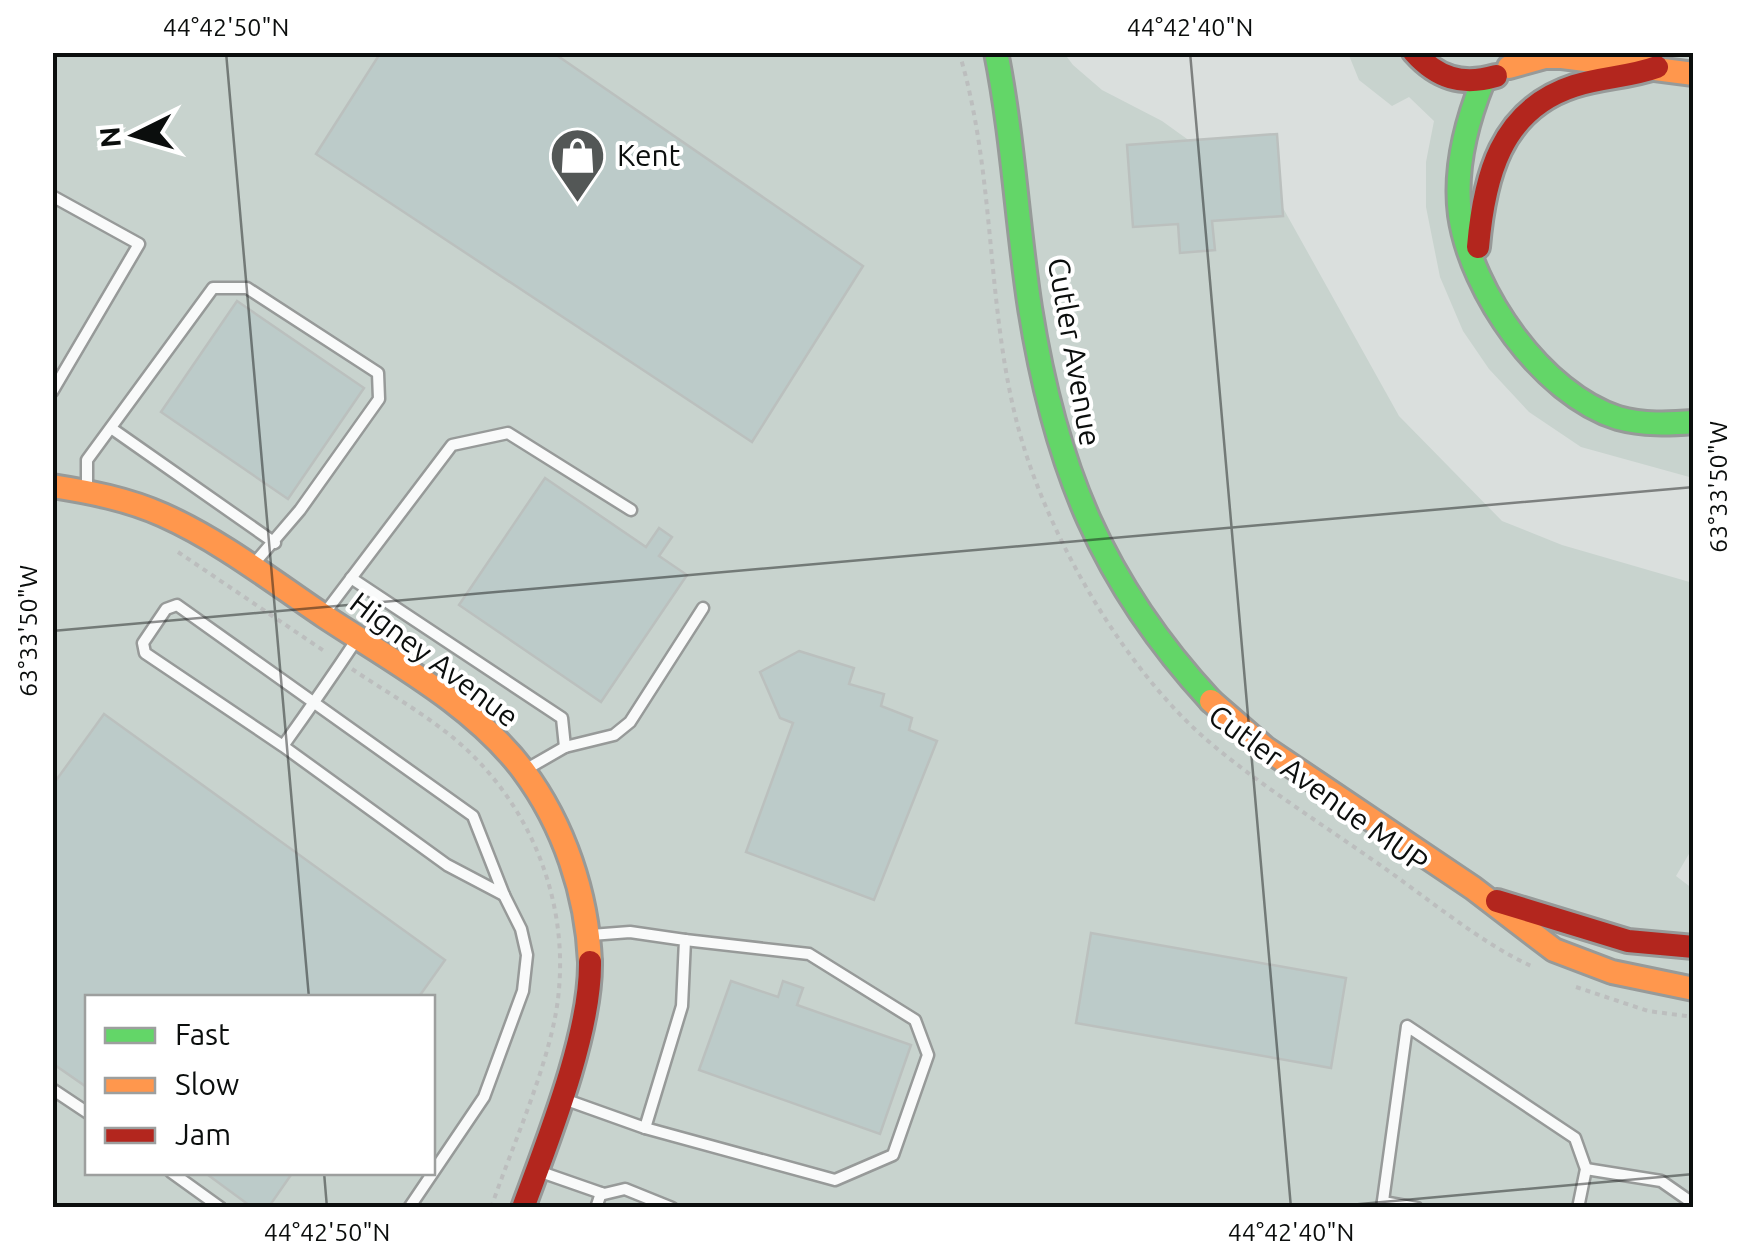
<svg xmlns="http://www.w3.org/2000/svg" width="1746" height="1260" font-family="Ubuntu,sans-serif">
<style>
.built{fill:#c8d3ce;fill-rule:evenodd}
.building{fill:#bccbc9;stroke:#bbc0be;stroke-width:2.5}
.lines{fill:none;stroke-linecap:round;stroke-linejoin:round}
.lane-casing{stroke:#979a99;stroke-width:15}
.fast-casing{stroke:#979a99;stroke-width:28}
.slow-casing{stroke:#979a99;stroke-width:28}
.jam-casing{stroke:#979a99;stroke-width:28}
.path{stroke:#bcbebe;stroke-width:4;stroke-dasharray:5 5;stroke-linecap:butt}
.lane{stroke:#f9fafa;stroke-width:10}
.fast{stroke:#63d668;stroke-width:22}
.slow{stroke:#ff974d;stroke-width:22}
.jam{stroke:#b3261e;stroke-width:22}
.ticks{fill:none;stroke:#0b0e0d;stroke-width:2.5;stroke-opacity:0.45}
.labels{text-anchor:middle;stroke-width:8;stroke-linejoin:round;paint-order:stroke}
.poi-label{font-size:30px;fill:#0b0e0d;stroke:#fff;text-anchor:start}
.street-label{font-size:30px;fill:#0b0e0d;stroke:#fff}
.neatline{fill:none;stroke:#0b0e0d;stroke-width:4}
.ticks-label{font-size:25px;text-anchor:middle;fill:#0b0e0d}
</style>
<rect width="100%" height="100%" fill="#dadfdd"/>
<g class="built">
<path d="M52,53H1064L1073,65L1102,90L1162,121L1283,208L1399,416L1502,521L1562,545L1693,583V847L1676,876L1693,889V1207H53ZM88,998H432V1172H88Z"/>
<polygon points="1348,53 1693,53 1693,478 1581,447 1529,412 1489,369 1463,331 1440,277 1426,207 1426,162 1434,121 1409,97 1392,106 1359,80"/>
</g>
<g class="building">
<polygon points="381,52 552,52 863,266 752,442 316,154"/>
<polygon points="1277,134 1283,216 1212,221 1215,250 1180,253 1178,224 1133,227 1127,145"/>
<polygon points="237,301 364,388 288,499 161,412"/>
<polygon points="545,478 646,547 659,528 672,537 659,556 687,575 601,702 459,605"/>
<polygon points="799,651 854,668 849,684 884,694 881,706 912,718 909,730 937,741 874,900 746,852 793,723 780,718 760,672"/>
<polygon points="104,714 445,960 418,998 88,998 88,1088 52,1063 52,786"/>
<polygon points="1091,933 1346,978 1331,1068 1076,1023"/>
<polygon points="731,981 778,997 783,981 803,988 797,1005 911,1045 880,1134 699,1070"/>
<polygon points="204,1172 293,1172 268,1208 253,1208"/>
</g>
<g class="lines">
<defs>
<g id="lane">
<polyline points="52,196 139,244 52,392"/>
<polyline points="111,428 275,543"/>
<polyline points="87,488 87,460 213,288 247,288 378,373 379,399 300,510 252,566"/>
<polyline points="351,578 562,718 565,747"/>
<polyline points="324,614 452,445 508,433 631,510"/>
<path d="M283,746L447,865L504,895L473,816L177,605L166,609L143,643L145,653L283,746C308,711 333,675 357,639"/>
<polyline points="525,770 565,747 614,735 630,722 703,608"/>
<polyline points="52,1089 88,1113"/>
<polyline points="561,1098 645,1128 682,1006 685,940 630,932 591,935"/>
<polyline points="645,1128 835,1180 893,1155 928,1055 915,1020 809,954 685,940"/>
<polyline points="1586,1169 1661,1181 1694,1204"/>
<polyline points="538,1171 604,1194 625,1189 672,1208"/>
<polyline points="171,1172 221,1208"/>
<polyline points="1383,1202 1417,1208"/>
<polyline points="409,1208 484,1097 523,991 527,955 521,929 504,895"/>
<polyline points="596,1208 601,1193"/>
<polyline points="1382,1208 1407,1026 1575,1138 1586,1169 1578,1208"/>
</g>
<g id="fast">
<path d="M996,52C1013,137 1017,223 1030,308C1055,466 1101,582 1211,701"/>
<path d="M1483,81C1466,123 1454,169 1460,215C1471,292 1542,394 1618,418C1644,425 1668,424 1694,422"/>
</g>
<g id="slow">
<polyline points="1509,67 1545,57 1562,57 1694,74"/>
<path d="M52,486C90,492 127,499 163,515C221,541 272,581 324,616C392,661 473,704 523,770C564,825 587,894 590,962"/>
<polyline points="1211,701 1265,748 1473,888 1554,950 1612,972 1694,989"/>
</g>
<g id="jam">
<path d="M1414,52C1437,78 1462,86 1496,76"/>
<path d="M1478,247C1484,178 1500,110 1574,86C1601,77 1630,77 1657,67"/>
<polyline points="1497,901 1628,941 1694,947"/>
<path d="M523,1208C548,1140 591,1033 590,962"/>
</g>
</defs>
<use href="#lane" class="lane-casing"/>
<use href="#fast" class="fast-casing"/>
<use href="#slow" class="slow-casing"/>
<use href="#jam" class="jam-casing"/>
<g class="path">
<path d="M959,52C995,171 986,299 1016,419C1043,529 1122,667 1208,741C1261,786 1322,824 1380,865C1426,897 1481,943 1531,966"/>
<polyline points="178,552 327,653"/>
<path d="M352,669C389,694 431,717 465,748C531,809 567,899 559,989C554,1055 513,1143 491,1208"/>
<polyline points="1576,987 1648,1011 1694,1017"/>
</g>
<use href="#lane" class="lane"/>
<use href="#fast" class="fast"/>
<use href="#slow" class="slow"/>
<use href="#jam" class="jam"/>
</g>
<path class="ticks" d="M226,52L309,998M1190,52L1291,1208M52,631L1694,487M324,1172L327,1208M1316,1208L1694,1174"/>
<defs>
<symbol id="shop-pin" viewBox="-11 -11 22 30"><path d="M0 17L-7.5 6A9.5 9.5 0 1 1 7.5 6Z" fill="#535756" stroke="#fff"/><path d="M-5-2.5h2.3a2.7 3.5 0 0 1 5.4 0H5L5.5 6h-11ZM-1.5-2.5h3a1.5 2.3 0 0 0-3 0Z" fill="#fff"/></symbol>
</defs>
<g fill-rule="evenodd">
<use href="#shop-pin" x="546" y="124" width="63" height="86"/>
</g>
<g class="labels">
<g class="poi-label">
<text x="617" y="166">Kent</text>
</g>
<g class="street-label">
<text transform="translate(1074 352) rotate(80)" y="10">Cutler Avenue</text>
<text transform="translate(434 660) rotate(37)" y="10">Higney Avenue</text>
<text transform="translate(1318 789) rotate(36)" y="10">Cutler Avenue MUP</text>
</g>
</g>
<rect width="1746" height="1260" fill="none" stroke="#ffffff" stroke-width="110"/>
<rect x="85" y="995" width="350" height="180" fill="#ffffff" stroke="#9d9f9e" stroke-width="2.5"/>
<rect x="105" y="1028" width="50" height="15" fill="#63d668" stroke="#9d9f9e" stroke-width="2.5"/>
<text x="175" y="1045" font-size="30" fill="#0b0e0d">Fast</text>
<rect x="105" y="1078" width="50" height="15" fill="#ff974d" stroke="#9d9f9e" stroke-width="2.5"/>
<text x="175" y="1095" font-size="30" fill="#0b0e0d">Slow</text>
<rect x="105" y="1128" width="50" height="15" fill="#b3261e" stroke="#9d9f9e" stroke-width="2.5"/>
<text x="175" y="1145" font-size="30" fill="#0b0e0d">Jam</text>
<g transform="translate(135 135) rotate(265)" stroke="#ffffff" stroke-width="8" paint-order="stroke">
<path d="M0-8L18 38L0 25L-18 38Z" fill="#0b0e0d"/>
<text y="-15" font-size="28" font-weight="bold" text-anchor="middle" fill="#0b0e0d">N</text>
</g>
<rect x="55" y="55" width="1636" height="1150" class="neatline"/>
<g class="ticks-label">
<text x="226" y="36">44°42'50"N</text>
<text x="1190" y="36">44°42'40"N</text>
<text transform="translate(1718 487) rotate(-90)" y="9">63°33'50"W</text>
<text transform="translate(28 631) rotate(-90)" y="9">63°33'50"W</text>
<text x="327" y="1241">44°42'50"N</text>
<text x="1291" y="1241">44°42'40"N</text>
</g>
</svg>
